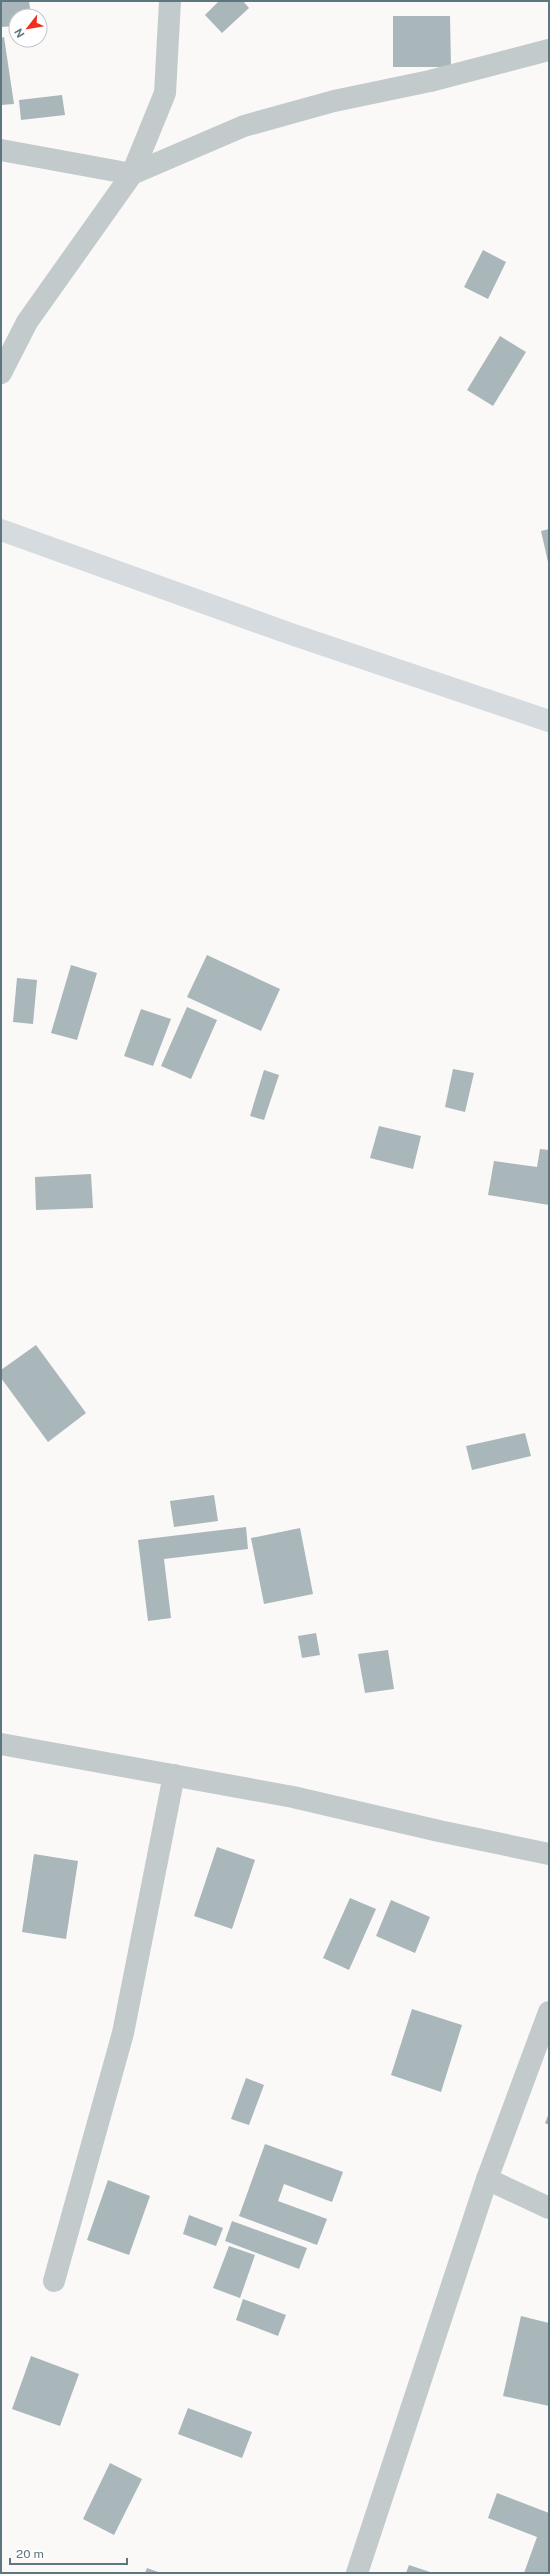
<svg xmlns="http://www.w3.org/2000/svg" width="550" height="2574" font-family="'Public Sans',sans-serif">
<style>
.building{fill:#a9b6ba}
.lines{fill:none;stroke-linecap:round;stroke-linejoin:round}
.minor{stroke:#c2cacc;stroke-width:22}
.secondary{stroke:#d5dbde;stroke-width:22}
</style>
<rect width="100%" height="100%" fill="#faf9f7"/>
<g class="building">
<polygon points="1,1 29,1 31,16 16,16 16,26 1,27"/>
<polygon points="219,1 243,1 249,8 222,33 205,15"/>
<polygon points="393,16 450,16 451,67 393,67"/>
<polygon points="4,37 14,104 1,105 1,38"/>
<polygon points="62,95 65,115 21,120 19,100"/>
<polygon points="483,250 506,262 488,299 464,287"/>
<polygon points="500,336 526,352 493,406 467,390"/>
<polygon points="549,529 549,562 548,562 541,531"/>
<polygon points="207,955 280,989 261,1031 187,997"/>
<polygon points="71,965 97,973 77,1040 51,1033"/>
<polygon points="17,978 37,980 33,1024 13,1022"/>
<polygon points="187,1007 217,1020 191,1079 161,1066"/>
<polygon points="141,1009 171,1019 153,1066 124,1056"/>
<polygon points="453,1069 474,1073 465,1112 445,1107"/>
<polygon points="264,1070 279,1075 264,1120 250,1116"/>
<polygon points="379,1126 421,1136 413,1169 370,1158"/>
<polygon points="540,1149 549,1150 549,1205 488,1195 494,1161 537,1167"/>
<polygon points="91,1174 93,1208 36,1210 35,1177"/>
<polygon points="36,1345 86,1413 48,1442 1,1378 1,1370"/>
<polygon points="525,1433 531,1456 472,1470 466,1446"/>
<polygon points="214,1495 218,1521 174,1527 170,1501"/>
<polygon points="246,1527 248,1549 164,1559 171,1618 148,1621 138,1540"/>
<polygon points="300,1528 313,1594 264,1604 251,1538"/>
<polygon points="316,1633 320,1655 302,1658 298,1636"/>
<polygon points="388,1650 394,1689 365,1693 358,1654"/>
<polygon points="217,1847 255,1860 232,1929 194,1916"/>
<polygon points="34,1854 78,1861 66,1939 22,1932"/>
<polygon points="350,1898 376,1909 349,1970 323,1958"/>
<polygon points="391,1900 430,1917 415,1953 376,1936"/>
<polygon points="412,2009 462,2025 441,2092 391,2075"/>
<polygon points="246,2078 264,2085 249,2125 231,2119"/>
<polygon points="549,2113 549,2125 545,2123"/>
<polygon points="265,2144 343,2172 332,2202 284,2184 278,2201 327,2219 317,2245 239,2216"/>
<polygon points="108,2180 150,2196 129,2255 87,2240"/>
<polygon points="189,2215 223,2228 216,2246 183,2234"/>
<polygon points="232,2221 307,2248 299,2269 225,2241"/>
<polygon points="229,2246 255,2255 240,2298 213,2288"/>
<polygon points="243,2299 286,2315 278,2336 236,2320"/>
<polygon points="521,2316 549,2323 549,2406 503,2396"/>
<polygon points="31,2356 79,2374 60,2426 12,2409"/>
<polygon points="188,2408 252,2432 242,2458 178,2434"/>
<polygon points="110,2463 142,2479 114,2535 83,2519"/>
<polygon points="497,2493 549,2513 549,2573 524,2573 537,2537 488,2518"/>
<polygon points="409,2565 433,2573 406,2573"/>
<polygon points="147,2568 161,2573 145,2573"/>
</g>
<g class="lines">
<g class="minor">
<polyline points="1,150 132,174 244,126 334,101 430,81 549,50"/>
<polyline points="1,373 27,322 132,174 165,93 170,1"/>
<polyline points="1,1744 293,1797 439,1831 549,1854"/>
<polyline points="487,2179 549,2208"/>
<polyline points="54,2281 123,2033 174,1775"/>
<polyline points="357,2573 487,2179 549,2012"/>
</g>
<polyline class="secondary" points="1,530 291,634 549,721"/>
</g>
<rect width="550" height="2574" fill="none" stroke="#5e767f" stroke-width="4"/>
<g transform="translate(28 28) rotate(239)"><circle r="19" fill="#ffffff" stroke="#bfc8cc"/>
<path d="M0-3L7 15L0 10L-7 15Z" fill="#f12d20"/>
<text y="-6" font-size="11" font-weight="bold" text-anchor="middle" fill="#5e767f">N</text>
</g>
<path d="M10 2558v6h117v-6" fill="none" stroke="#5e767f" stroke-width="2"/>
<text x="16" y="2558" font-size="12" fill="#5e767f" stroke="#ffffff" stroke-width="3" paint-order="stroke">20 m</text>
</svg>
